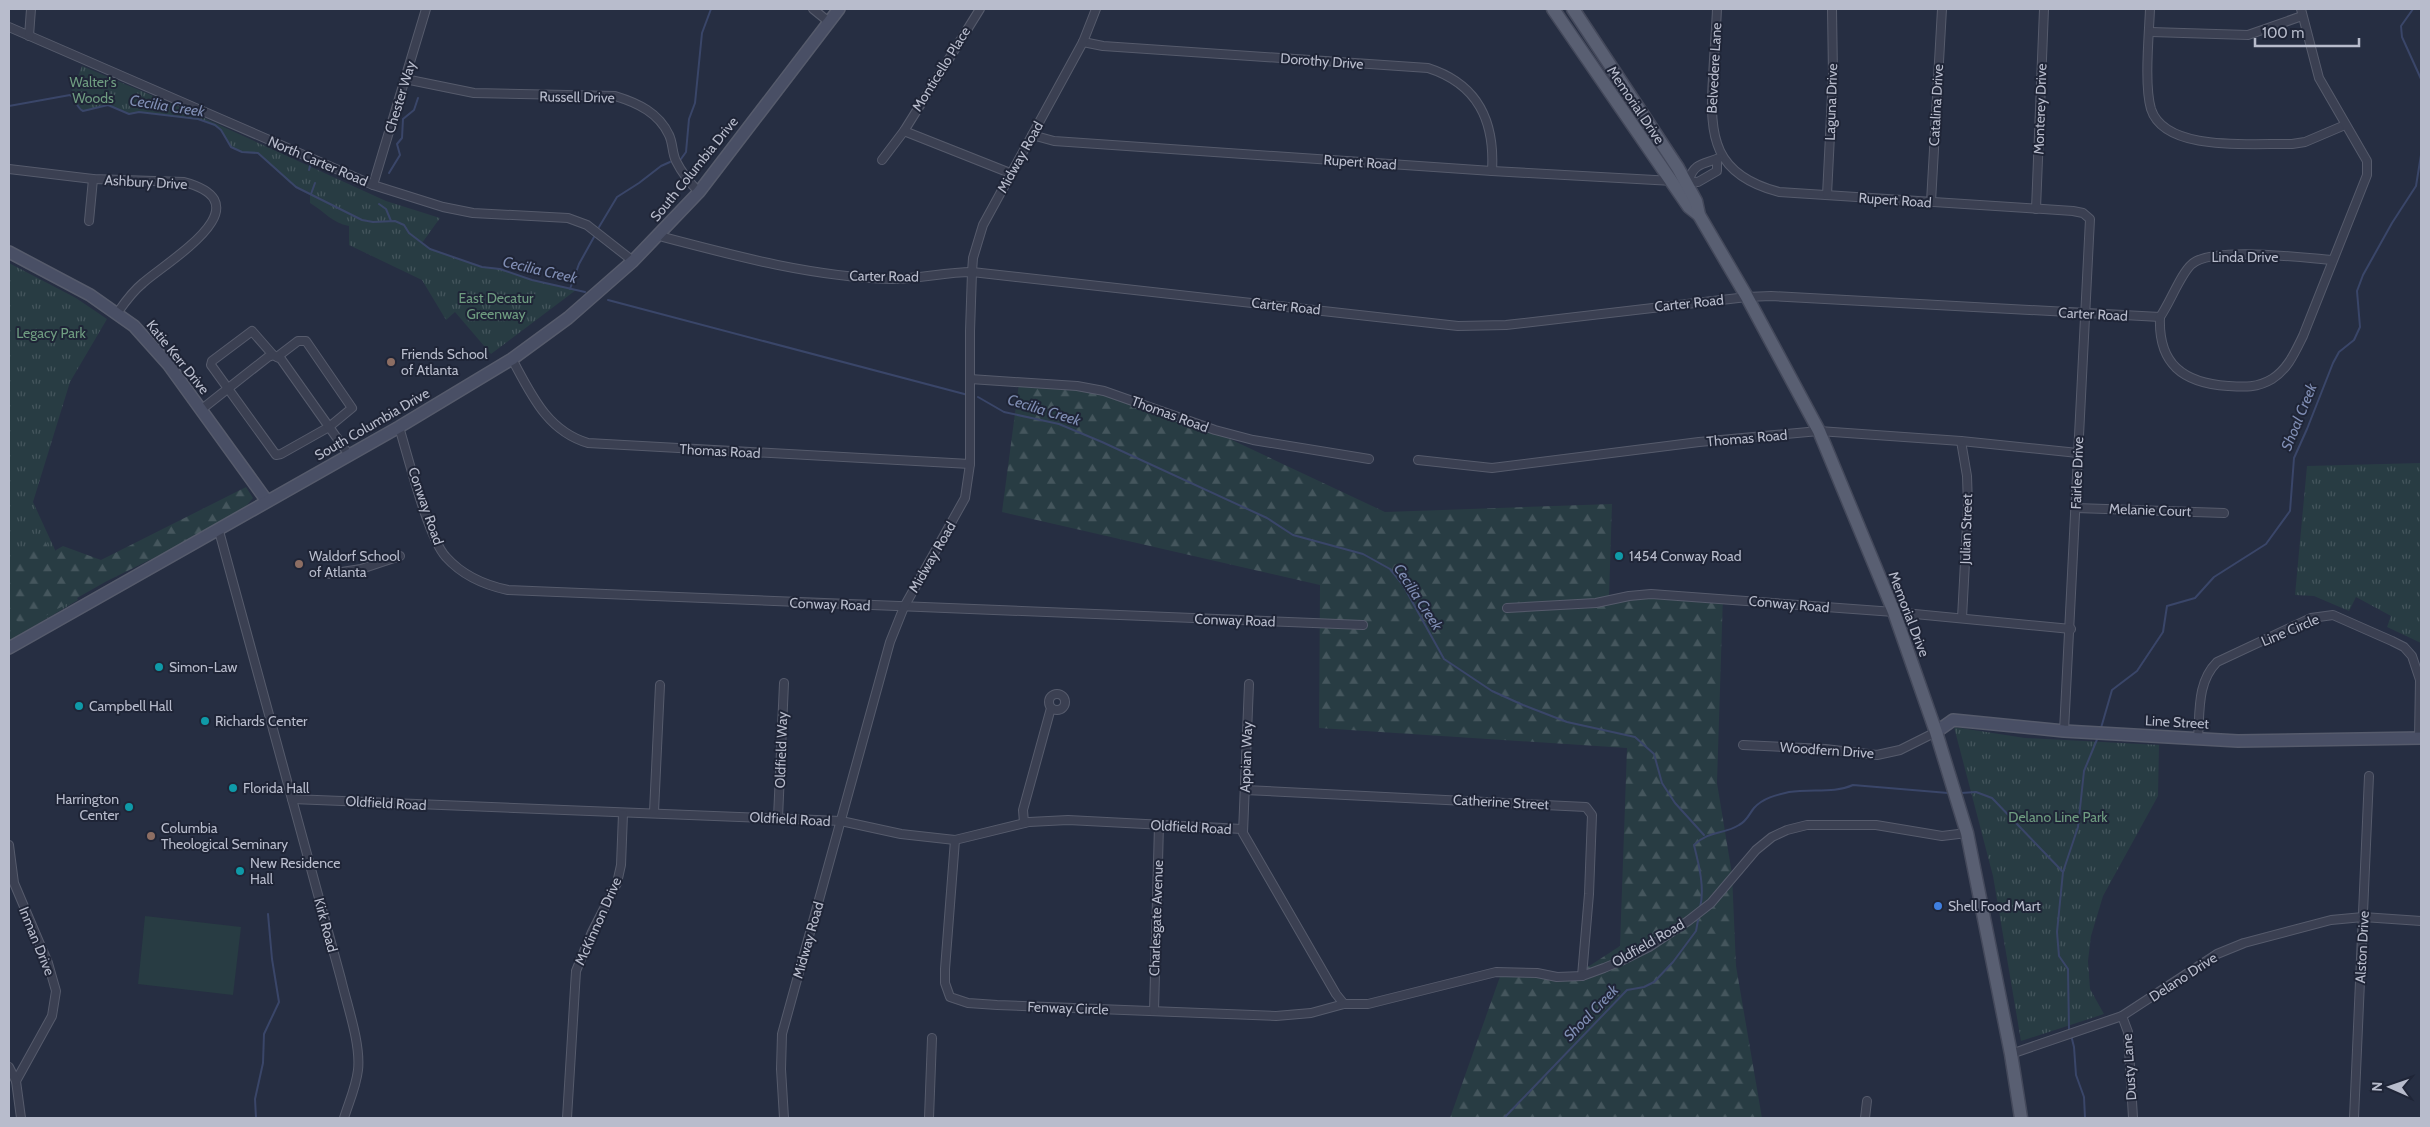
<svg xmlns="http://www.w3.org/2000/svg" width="2430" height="1127" font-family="Cabin,sans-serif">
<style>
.grass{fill:url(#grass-tufts)}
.forest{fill:url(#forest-firs)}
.pitch{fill:#283c43}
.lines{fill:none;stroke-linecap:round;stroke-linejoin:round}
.stream{stroke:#3a4669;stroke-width:2}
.street-casing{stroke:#565b6c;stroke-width:10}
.secondary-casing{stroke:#565b6c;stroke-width:14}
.primary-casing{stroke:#44495b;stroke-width:15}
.street{stroke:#3b4052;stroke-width:8}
.secondary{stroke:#494f65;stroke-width:11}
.primary{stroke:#595f72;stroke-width:12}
.education-dot{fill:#8d6e63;stroke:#1f2537;stroke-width:2}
.culture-dot{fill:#0f9aa8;stroke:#1f2537;stroke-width:2}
.shop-dot{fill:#3f7fe0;stroke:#1f2537;stroke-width:2}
.labels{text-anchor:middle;stroke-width:4;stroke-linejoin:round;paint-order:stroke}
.street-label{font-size:14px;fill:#b8bccc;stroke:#1f2537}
.park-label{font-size:14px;fill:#6f9d81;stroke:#1f2537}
.poi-label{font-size:14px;fill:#b8bccc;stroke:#1f2537;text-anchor:start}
.water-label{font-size:15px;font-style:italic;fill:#7f8db3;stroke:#1f2537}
</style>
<defs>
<pattern id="grass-tufts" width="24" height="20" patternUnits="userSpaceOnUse" patternTransform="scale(1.25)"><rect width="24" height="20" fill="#283c43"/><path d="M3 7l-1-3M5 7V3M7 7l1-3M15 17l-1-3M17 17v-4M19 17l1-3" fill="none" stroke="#45565d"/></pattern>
<pattern id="forest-firs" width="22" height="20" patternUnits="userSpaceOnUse" patternTransform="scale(1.25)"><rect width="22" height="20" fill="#283c43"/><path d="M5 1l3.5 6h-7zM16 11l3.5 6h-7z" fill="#45565d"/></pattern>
</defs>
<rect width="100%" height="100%" fill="#262e42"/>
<g class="grass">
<path d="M82,66L184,109L386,201L440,218L422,243L430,249L482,267L500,269L532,280L576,290L491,354L455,312L446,320L422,280L349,245V226C332,223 324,211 310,203V193L290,183L258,153L242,152L231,147L221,130L206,121L139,112L129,114L108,105L85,111L80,110L74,98L70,95Z"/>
<polygon points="9,263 76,298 107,319 70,382 33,502 78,600 9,641"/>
<polygon points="2421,463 2421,643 2387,627 2391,616 2356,597 2349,611 2314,596 2295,595 2307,466"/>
<polygon points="1954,727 2025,738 2159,745 2158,796 2103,896 2091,936 2088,961 2090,989 2104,1014 2021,1041 1993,876"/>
</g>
<g class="forest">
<polygon points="1019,383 1100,389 1183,417 1385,512 1612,504 1609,598 1723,595 1717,783 1732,874 1736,966 1762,1118 1450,1118 1502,971 1577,974 1620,946 1627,748 1319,728 1320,585 1002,512"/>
<polygon points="246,487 253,498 242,511 180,545 107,581 24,628 9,613 9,563 34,543 45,541 48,547 47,551 51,557 56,550 63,546 101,560"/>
</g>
<polygon class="pitch" points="145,916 241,927 233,995 138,984"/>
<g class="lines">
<g class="stream">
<polyline points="2413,9 2401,26 2402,37 2421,79"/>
<path d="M9,106L70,95C77,98 75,107 83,111L108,105L129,114L139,112L198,119L215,125L221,130L231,147L242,152L258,153L296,187L362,220L373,222L395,221L404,225L409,233L430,249L482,267L500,269L532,280L585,292"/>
<polyline points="681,159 686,152 689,119 695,103 702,33 711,9"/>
<polyline points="309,170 311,162"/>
<polyline points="389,173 400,155 397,144 402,138 403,119 414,110 418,98"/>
<polyline points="311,194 315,183"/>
<polyline points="379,204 386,209 391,221"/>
<polyline points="599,227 617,197 639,183 661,166 670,162"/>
<polyline points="570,289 579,264 594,237"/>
<polyline points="608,300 968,395"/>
<polyline points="978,397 1004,412 1059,424 1102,442 1267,518 1293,535 1363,554 1390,569 1403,585 1444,659 1492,691 1523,705 1567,722 1635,737 1654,754 1662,783 1675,803 1704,835"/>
<polyline points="2101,728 2112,690 2137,671 2163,632 2167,606 2195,598 2214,577 2266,544 2290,511 2294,458 2307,429 2333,363 2339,352 2354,340 2360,327 2357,291 2363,275 2392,223 2416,186 2421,155"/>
<polyline points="1961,793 1976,792 1992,798 2063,872"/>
<path d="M1700,908C1705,888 1699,865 1694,845C1710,830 1723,835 1739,825C1747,821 1749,814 1754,808C1763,798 1776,795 1789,792C1811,788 1833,794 1853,785L1948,793"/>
<polyline points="2069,1031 2068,969 2059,956 2057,932 2063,872 2078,827 2084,771 2098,737"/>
<polyline points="2071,1035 2074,1047 2076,1075 2084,1097 2085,1118"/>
<polyline points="256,1118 255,1099 263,1063 264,1034 279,1002 272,959 268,914"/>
<polyline points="1504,1118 1627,990 1644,987 1654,982 1673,962 1696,931 1699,915"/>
</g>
<defs>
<g id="street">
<polyline points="813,9 829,22"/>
<path d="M1717,9C1716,32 1714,55 1713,78C1709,138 1714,175 1779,192L2073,211L2083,213L2090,219L2064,731"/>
<path d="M2150,9C2149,35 2144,85 2151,109C2165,153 2254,143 2292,144L2305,142L2345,125"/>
<polyline points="9,27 373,185 443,207 473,213 568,218 587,225 633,261"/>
<polyline points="2151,32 2248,35 2302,16"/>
<polyline points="29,36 31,9"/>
<path d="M1083,42L1103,46L1428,68C1478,84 1495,121 1492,171"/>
<path d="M405,79L474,93L615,96C638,103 659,113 669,135C673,143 672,153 676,161C682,173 690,183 699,192"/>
<polyline points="904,131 1010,173"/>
<polyline points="1032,135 1054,141 1492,171 1673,181"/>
<polyline points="882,160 904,131 980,9"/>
<path d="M9,169L93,179L184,182C266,204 169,260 143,283C133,291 125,302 118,312"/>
<path d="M1689,180C1694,162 1706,164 1719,158"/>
<polyline points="1684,181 1698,182 1717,171 1717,160"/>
<polyline points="373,185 426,9"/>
<polyline points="1827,195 1833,75 1832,9"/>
<polyline points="1931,202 1942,9"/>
<polyline points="2036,209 2044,9"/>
<polyline points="89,221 93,179"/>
<path d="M659,236C735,256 813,277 892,279C919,279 945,272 972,272L1458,326L1506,325L1747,297L1771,296L2160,317"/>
<path d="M2160,317C2158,364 2183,383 2228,386C2244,387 2257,388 2272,379C2288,369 2295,352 2303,336L2367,175V161L2319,78L2301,9"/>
<path d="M2160,317C2170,303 2181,273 2192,264C2212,246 2304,258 2332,260"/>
<polyline points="273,355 252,331 212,361 211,365 276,455 281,454 329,427 352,408 306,341 298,341 277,357"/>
<path d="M512,359C531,394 547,431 588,443L970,464"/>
<polyline points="970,379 1077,386 1104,391 1215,430 1253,440 1369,459"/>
<polyline points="202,409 268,357 273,355 281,359 349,455"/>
<path d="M399,427C408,456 428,538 446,557C463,576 484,585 508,590L1363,625"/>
<polyline points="1961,441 1967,476 1968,506 1962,618"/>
<polyline points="1418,460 1492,468 1699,442 1819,431 1961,441 2078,453"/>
<polyline points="2076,508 2224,513"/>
<path d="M219,531L341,979C347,1005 361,1044 358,1070C356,1087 349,1102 344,1118"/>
<polyline points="329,574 361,569 400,556"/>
<polyline points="1507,608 1596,603 1629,596 1651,594 1894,612 2071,629"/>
<polyline points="1249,684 1243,833 1336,994 1344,1004"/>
<circle cx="1057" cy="702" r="8"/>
<path d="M2198,738C2200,711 2197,682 2217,662L2311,618L2333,615L2392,641L2404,647L2412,656L2420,680L2419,738"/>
<polyline points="1743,745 1825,749 1877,755 1900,750 1936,732"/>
<polyline points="1245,790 1586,807 1592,815 1589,894 1582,976"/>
<polyline points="292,799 841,821 901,834 955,840 1029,822 1068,820 1242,829"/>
<polyline points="654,812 660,685"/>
<polyline points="778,818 784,683"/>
<polyline points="1024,823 1023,810 1051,708"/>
<polyline points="955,840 945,969 945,983 950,997 968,1003 997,1005 1276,1016 1311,1013 1344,1004 1368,1004 1496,972 1537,973 1557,977 1582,976 1604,968 1621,961 1649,947 1688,921 1711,903 1756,850 1772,837 1787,830 1807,825 1876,825 1942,836 1967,833"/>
<polyline points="9,845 14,883 48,963 56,991 52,1016 16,1081 21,1118"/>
<polyline points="1154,1011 1159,825"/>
<polyline points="2122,1016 2128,1032 2133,1118"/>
<polyline points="2011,1054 2122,1016 2217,954 2244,943 2331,920 2363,917 2421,921"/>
<polyline points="9,1067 16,1081"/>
<polyline points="567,1118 576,971 592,932 617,883 621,865 623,814"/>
<polyline points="784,1118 781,1069 782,1034 890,642 904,607 965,498 970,464 970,331 972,272 973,258 983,225 1083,42 1096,9"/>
<polyline points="929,1118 932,1038"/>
<polyline points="1865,1118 1867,1101"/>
<polyline points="2354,1118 2369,776"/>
</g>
<g id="secondary">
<polyline points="9,252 90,295 134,326 168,364 267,501"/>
<polyline points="9,648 399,427 512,359 568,318 633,261 699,192 839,9"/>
<polyline points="1936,732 1953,720 2064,731 2238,741 2421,738"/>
</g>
<g id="primary">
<polyline points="1553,9 1689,207 1699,215"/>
<polyline points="1573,9 1678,168 1696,201 1699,215 1747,297 1819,431 1894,612 1936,732 1967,833 2011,1054 2021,1118"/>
</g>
</defs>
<use href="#street" class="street-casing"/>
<use href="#secondary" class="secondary-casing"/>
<use href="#primary" class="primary-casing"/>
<use href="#street" class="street"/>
<use href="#secondary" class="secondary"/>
<use href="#primary" class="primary"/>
</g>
<g class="education-dot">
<circle cx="391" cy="362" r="5"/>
<circle cx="299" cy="564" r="5"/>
<circle cx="151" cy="836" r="5"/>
</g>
<g class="culture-dot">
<circle cx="1619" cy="556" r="5"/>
<circle cx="159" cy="667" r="5"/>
<circle cx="79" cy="706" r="5"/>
<circle cx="205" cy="721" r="5"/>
<circle cx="233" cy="788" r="5"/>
<circle cx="129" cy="807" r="5"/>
<circle cx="240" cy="871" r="5"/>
</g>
<circle class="shop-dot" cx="1938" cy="906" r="5"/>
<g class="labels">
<g class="street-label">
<text transform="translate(1322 61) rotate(4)" y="5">Dorothy Drive</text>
<text transform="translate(1714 68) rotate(-87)" y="5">Belvedere Lane</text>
<text transform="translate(941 69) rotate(-58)" y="5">Monticello Place</text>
<text transform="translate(400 97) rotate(-73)" y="5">Chester Way</text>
<text transform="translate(577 97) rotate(1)" y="5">Russell Drive</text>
<text transform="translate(1831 102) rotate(-88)" y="5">Laguna Drive</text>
<text transform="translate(1636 105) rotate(56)" y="5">Memorial Drive</text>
<text transform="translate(1936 105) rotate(-87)" y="5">Catalina Drive</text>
<text transform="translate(2040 109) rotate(-88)" y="5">Monterey Drive</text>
<text transform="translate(1020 157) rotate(-61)" y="5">Midway Road</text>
<text transform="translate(318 161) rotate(23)" y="5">North Carter Road</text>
<text transform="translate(1360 162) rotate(4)" y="5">Rupert Road</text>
<text transform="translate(694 169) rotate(-51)" y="5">South Columbia Drive</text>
<text transform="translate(146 182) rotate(3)" y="5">Ashbury Drive</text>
<text transform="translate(1895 200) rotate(4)" y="5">Rupert Road</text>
<text x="2245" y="262">Linda Drive</text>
<text transform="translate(884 276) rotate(1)" y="5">Carter Road</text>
<text transform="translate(1689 303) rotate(-6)" y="5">Carter Road</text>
<text transform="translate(1286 306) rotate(6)" y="5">Carter Road</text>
<text transform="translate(2093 314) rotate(3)" y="5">Carter Road</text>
<text transform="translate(178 357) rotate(51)" y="5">Katie Kerr Drive</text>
<text transform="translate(1170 414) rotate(20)" y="5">Thomas Road</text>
<text transform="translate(372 424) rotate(-30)" y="5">South Columbia Drive</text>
<text transform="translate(1747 438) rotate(-5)" y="5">Thomas Road</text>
<text transform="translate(720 451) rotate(3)" y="5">Thomas Road</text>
<text transform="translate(2077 473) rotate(-88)" y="5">Fairlee Drive</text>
<text transform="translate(426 506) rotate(71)" y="5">Conway Road</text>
<text transform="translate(2150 510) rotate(2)" y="5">Melanie Court</text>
<text transform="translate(1966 529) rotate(-88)" y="5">Julian Street</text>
<text transform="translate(932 557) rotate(-60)" y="5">Midway Road</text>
<text transform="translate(830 604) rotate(2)" y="5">Conway Road</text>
<text transform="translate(1789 604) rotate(5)" y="5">Conway Road</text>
<text transform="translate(1909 614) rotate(69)" y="5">Memorial Drive</text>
<text transform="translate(1235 620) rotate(2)" y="5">Conway Road</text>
<text transform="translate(2290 630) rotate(-23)" y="5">Line Circle</text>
<text transform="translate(2177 722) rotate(3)" y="5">Line Street</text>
<text transform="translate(781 750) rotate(-88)" y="5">Oldfield Way</text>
<text transform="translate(1827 750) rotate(4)" y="5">Woodfern Drive</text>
<text transform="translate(1246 757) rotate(-88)" y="5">Appian Way</text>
<text transform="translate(1501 802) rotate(3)" y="5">Catherine Street</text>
<text transform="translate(386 803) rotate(3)" y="5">Oldfield Road</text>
<text transform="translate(790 819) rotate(3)" y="5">Oldfield Road</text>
<text transform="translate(1191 827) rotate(3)" y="5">Oldfield Road</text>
<text transform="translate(1156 918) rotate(-88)" y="5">Charlesgate Avenue</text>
<text transform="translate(598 921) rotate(-66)" y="5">McKinnon Drive</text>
<text transform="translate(326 925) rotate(75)" y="5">Kirk Road</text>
<text transform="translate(808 940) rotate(-74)" y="5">Midway Road</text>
<text transform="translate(37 941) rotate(68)" y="5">Inman Drive</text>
<text transform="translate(1648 943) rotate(-30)" y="5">Oldfield Road</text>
<text transform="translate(2362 947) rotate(-87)" y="5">Alston Drive</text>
<text transform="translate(2183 977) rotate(-33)" y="5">Delano Drive</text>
<text transform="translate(1068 1008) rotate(2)" y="5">Fenway Circle</text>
<text transform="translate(2129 1067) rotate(-94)" y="5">Dusty Lane</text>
</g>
<g class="park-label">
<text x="93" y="87">Walter's<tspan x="93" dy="16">Woods</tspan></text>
<text x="496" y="303">East Decatur<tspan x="496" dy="16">Greenway</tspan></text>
<text x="51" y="338">Legacy Park</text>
<text x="2058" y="822">Delano Line Park</text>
</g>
<g class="poi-label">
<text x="401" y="359">Friends School<tspan x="401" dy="16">of Atlanta</tspan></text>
<text x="309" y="561">Waldorf School<tspan x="309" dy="16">of Atlanta</tspan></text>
<text x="1629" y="561">1454 Conway Road</text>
<text x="169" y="672">Simon-Law</text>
<text x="89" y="711">Campbell Hall</text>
<text x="215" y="726">Richards Center</text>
<text x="243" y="793">Florida Hall</text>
<text x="119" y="804" text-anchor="end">Harrington<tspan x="119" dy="16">Center</tspan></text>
<text x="161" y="833">Columbia<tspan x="161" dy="16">Theological Seminary</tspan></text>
<text x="250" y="868">New Residence<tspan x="250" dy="16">Hall</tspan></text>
<text x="1948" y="911">Shell Food Mart</text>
</g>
<g class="water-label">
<text transform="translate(167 106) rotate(9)" y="5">Cecilia Creek</text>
<text transform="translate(540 270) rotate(13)" y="5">Cecilia Creek</text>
<text transform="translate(1044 410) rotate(17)" y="5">Cecilia Creek</text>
<text transform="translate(2299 417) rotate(-68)" y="5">Shoal Creek</text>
<text transform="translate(1418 597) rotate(57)" y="5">Cecilia Creek</text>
<text transform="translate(1591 1013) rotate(-46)" y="5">Shoal Creek</text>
</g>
</g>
<rect width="2430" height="1127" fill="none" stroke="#b8bccc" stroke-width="20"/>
<g transform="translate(2390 1087) rotate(272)" stroke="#1f2537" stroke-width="4" paint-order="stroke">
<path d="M0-4L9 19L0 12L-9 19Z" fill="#b8bccc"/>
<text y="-8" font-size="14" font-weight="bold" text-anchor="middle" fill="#b8bccc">N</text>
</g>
<path d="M2255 38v8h104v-8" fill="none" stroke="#b8bccc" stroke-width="2.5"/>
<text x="2262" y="38" font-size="15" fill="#b8bccc" stroke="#1f2537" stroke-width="4" paint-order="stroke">100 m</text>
</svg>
